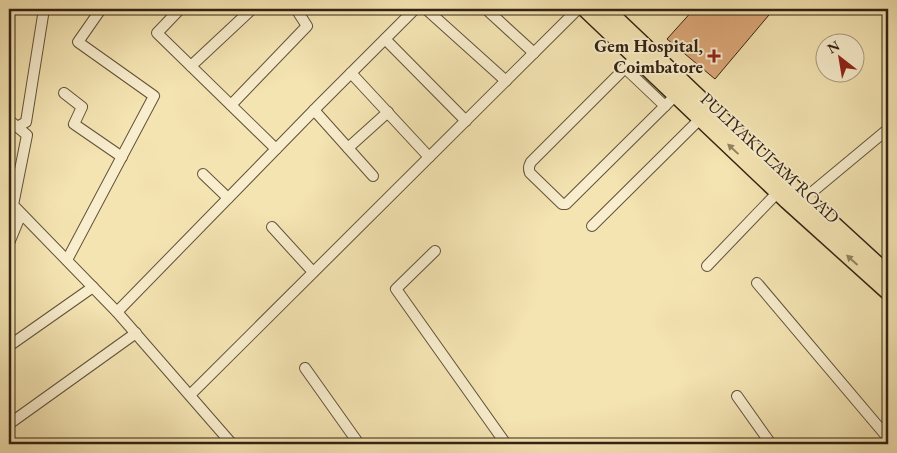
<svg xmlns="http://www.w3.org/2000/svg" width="897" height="453" font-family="'EB Garamond',serif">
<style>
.building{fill:#dca778;stroke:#322212}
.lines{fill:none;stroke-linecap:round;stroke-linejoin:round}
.street-casing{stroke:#62523a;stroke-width:12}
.primary-casing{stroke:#322212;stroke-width:18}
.street{stroke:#f8edcd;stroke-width:10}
.primary{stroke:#f4e4b2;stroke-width:15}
.oneway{fill:#938362}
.poi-dot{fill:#8f2418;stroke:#f8edcd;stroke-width:2}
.labels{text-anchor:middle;stroke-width:4;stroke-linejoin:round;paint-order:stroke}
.poi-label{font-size:18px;font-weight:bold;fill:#322212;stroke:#f8edcd;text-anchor:end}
.street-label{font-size:18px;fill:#322212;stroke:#f8edcd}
</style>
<rect width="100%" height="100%" fill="#f4e4b2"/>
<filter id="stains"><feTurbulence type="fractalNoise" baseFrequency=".004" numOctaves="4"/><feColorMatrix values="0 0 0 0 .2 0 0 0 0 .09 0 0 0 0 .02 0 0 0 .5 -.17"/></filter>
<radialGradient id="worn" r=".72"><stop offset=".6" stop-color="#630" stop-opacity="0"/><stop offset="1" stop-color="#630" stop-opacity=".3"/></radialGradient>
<polygon class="building" points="694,9 774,9 715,79 667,39"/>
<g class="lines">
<defs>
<g id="street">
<polyline points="180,9 157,33 276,149"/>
<polyline points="426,9 506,81"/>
<polyline points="486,9 534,53"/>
<polyline points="385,39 466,121"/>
<path d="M636,57L531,162C529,166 528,168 530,173L562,204H566L676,95"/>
<polyline points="191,66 252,9"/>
<polyline points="625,68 665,106"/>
<polyline points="351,73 429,157"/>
<polyline points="64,93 82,107 74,124 122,157"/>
<polyline points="231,105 307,26 296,9"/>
<polyline points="314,110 373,176"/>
<polyline points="9,120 27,135 13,205 117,312 232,444"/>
<polyline points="17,127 26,122 44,9"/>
<polyline points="348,148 388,112"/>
<polyline points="203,174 228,198"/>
<polyline points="805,198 888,129"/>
<polyline points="592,226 700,119"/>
<polyline points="272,227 313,272"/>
<polyline points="9,243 21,214"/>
<polyline points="435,251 396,289 506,444"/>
<polyline points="67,260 154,96 78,42 101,9"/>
<polyline points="707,266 778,192"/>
<polyline points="757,283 888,438"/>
<polyline points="117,312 319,105 415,9"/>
<polyline points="9,346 93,287"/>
<polyline points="305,368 359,444"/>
<polyline points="190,395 578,9"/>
<polyline points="737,396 771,444"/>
<polyline points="9,424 136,333"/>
</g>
<g id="primary">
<polyline points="585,9 787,201 888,292"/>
<polyline points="606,9 792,186 888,274"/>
</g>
</defs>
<use href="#street" class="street-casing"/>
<use href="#primary" class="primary-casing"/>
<use href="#street" class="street"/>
<use href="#primary" class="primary"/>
</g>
<defs><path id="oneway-solid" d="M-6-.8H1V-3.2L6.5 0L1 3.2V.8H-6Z" transform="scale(1.25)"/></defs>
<g class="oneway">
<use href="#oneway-solid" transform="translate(733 149) rotate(-137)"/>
<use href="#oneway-solid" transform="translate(852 260) rotate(-138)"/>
</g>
<path class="poi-dot" d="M711.5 48.5h5v5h5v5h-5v5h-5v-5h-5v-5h5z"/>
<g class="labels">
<g class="poi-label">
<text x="703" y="52">Gem Hospital,<tspan x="703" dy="21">Coimbatore</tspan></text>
</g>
<g class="street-label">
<text transform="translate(770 158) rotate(43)" y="6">PULIYAKULAM ROAD</text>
</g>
</g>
<rect width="897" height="453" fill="none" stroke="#f4e4b2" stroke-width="30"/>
<rect x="10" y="10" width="877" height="433" fill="none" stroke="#322212" stroke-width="2.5"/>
<rect x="15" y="15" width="867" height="423" fill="none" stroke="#322212"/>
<g transform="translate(840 58) rotate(329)"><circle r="24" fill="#f8edcd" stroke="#a99c82"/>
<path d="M0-4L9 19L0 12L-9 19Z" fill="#8f2418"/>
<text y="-8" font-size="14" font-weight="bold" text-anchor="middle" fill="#322212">N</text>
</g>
<rect width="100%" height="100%" filter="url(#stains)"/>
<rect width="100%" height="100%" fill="url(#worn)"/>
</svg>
